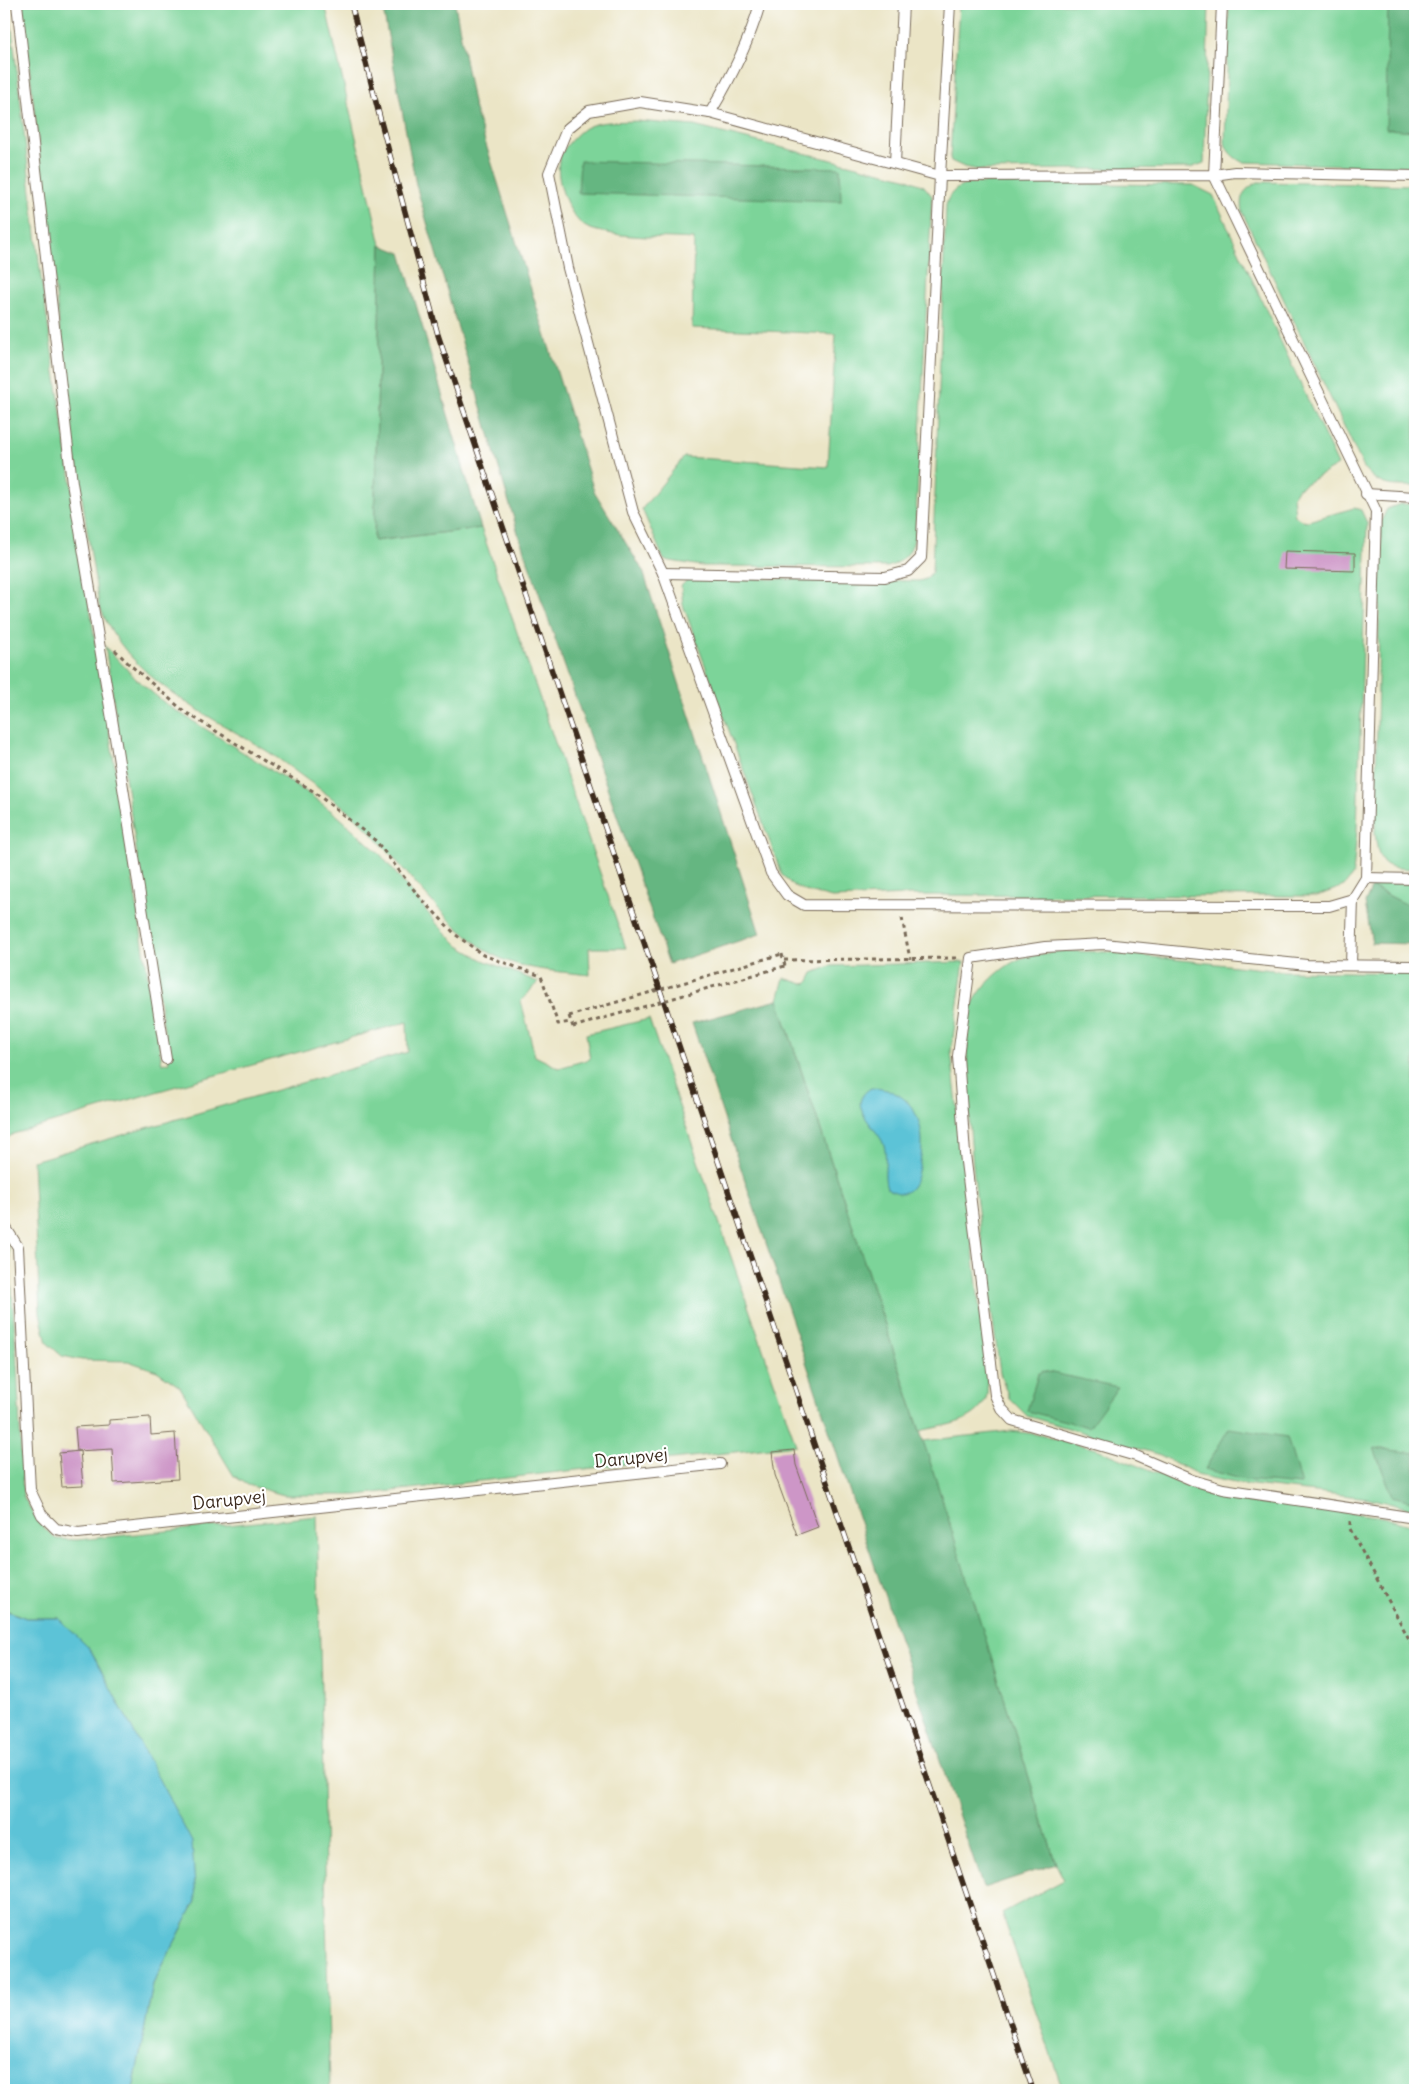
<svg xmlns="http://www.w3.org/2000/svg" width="1419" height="2094" font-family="Delius,sans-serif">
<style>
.green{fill:#7cd499;stroke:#5c7f5c}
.forest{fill:#65b681;stroke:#507050}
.water{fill:#5bc3d7;stroke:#4b767a}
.building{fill:#cd96c7}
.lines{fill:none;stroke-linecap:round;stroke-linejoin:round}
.service-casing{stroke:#796b59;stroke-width:12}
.path{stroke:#796b59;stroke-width:3;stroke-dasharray:4 4;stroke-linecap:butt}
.service{stroke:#fff;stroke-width:10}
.rail-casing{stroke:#3b2a1e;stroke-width:5.5}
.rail{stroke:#fff;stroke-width:4;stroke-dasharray:11;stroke-linecap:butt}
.path-bridge{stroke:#796b59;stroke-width:3;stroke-dasharray:4 4;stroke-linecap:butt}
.labels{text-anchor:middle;stroke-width:4.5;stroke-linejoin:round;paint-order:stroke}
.street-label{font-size:18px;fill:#3b2a1e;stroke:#fff}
</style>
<rect width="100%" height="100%" fill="#fff"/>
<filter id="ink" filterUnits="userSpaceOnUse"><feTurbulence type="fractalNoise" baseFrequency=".02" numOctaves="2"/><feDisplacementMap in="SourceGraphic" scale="10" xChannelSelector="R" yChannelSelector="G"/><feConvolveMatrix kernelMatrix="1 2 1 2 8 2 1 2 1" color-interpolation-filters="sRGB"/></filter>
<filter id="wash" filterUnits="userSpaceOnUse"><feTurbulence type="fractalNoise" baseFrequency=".0096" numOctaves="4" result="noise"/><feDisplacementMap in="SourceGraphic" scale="20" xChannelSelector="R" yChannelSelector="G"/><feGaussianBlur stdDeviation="1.12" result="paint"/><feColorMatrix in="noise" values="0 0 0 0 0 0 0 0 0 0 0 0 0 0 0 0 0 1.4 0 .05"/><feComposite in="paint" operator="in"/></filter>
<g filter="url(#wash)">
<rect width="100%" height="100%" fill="#ebe5c6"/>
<g class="green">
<polygon points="4,4 9,4 41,278 96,648 162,1064 169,1062 105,646 136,679 167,705 305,791 338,816 380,854 437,924 459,946 483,960 538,982 521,1001 535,1056 559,1068 590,1059 586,1034 649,1019 796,1445 357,1495 284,1495 248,1485 234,1476 180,1387 157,1371 128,1361 82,1360 62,1356 47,1343 40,1314 33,1161 408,1052 407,1022 166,1089 13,1134 4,1141"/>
<path d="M22,4H325L381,245L374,541L481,528L626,948H589L590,975C556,971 516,970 487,951C434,915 399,857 352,814C340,803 326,794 313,784C297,773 283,761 267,751C204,712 127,679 99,605L72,435Z"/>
<polygon points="959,4 1209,4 1204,163 1190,168 979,170 964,167 951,161 950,158"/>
<path d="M1229,4H1415V167L1242,162C1233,157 1228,153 1225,143Z"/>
<path d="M637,121L694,126L905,178L924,186L932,196L915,535C912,552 904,561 888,567L702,566L664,560L642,509L684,457L828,467L836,334L692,328L694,239C665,237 613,238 588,228C569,220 553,176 560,157C564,147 576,134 585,128C599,120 621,122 637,121Z"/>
<path d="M1258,182L1415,185V486C1391,486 1380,488 1364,468L1242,212C1239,195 1244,190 1258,182Z"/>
<path d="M1007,183L1193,185L1213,195L1338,465L1298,488L1293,496L1295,516L1301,520L1308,521L1354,508L1361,510L1367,523L1357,829L1353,875L1344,886L1317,896L907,895L832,898L805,891L791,884L782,875L683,605L681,586L687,580L700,578L919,581L926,579L932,572L946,205C953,177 984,184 1007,183Z"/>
<path d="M1400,504H1415V869C1383,868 1379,866 1375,833L1381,521L1387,509Z"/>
<polygon points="1379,883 1415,884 1415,909 1372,887"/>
<path d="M1062,951L1107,952L1282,971L1415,973V1510L1369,1498L1235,1483L1201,1476L1160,1455L1027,1416L1009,1398L1000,1373C988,1279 971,1185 968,1091C967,1069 965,1033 970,1012C975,991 1004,963 1025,957C1037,954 1049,953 1062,951Z"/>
<path d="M964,962L951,1051L987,1376C987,1383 988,1393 986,1399C975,1424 943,1425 920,1431L778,1000L784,978L803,984L808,983L813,973L830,966Z"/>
<polygon points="4,1240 9,1249 17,1363 23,1496 39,1523 56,1539 77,1540 317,1516 330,2090 133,2090 153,1984 196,1901 58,1618 26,1618 4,1609"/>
<polygon points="1011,1431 1035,1434 1097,1449 1206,1494 1383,1517 1415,1527 1415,2090 1063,2090 1002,1913 1064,1880 1056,1864 923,1441"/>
</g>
<g class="forest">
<polygon points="382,4 455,4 473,103 594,491 643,571 760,934 669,964 518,533 416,185"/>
<polygon points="1388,4 1415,4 1415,131 1386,129"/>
<polygon points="580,161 840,168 841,201 578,193"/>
<polygon points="381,245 401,253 481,528 374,541"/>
<polygon points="1372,887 1415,909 1415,944 1372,943 1365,903"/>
<polygon points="778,1000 937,1483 1056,1864 983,1888 692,1023"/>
<polygon points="1043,1371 1118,1387 1089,1427 1027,1411 1038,1374"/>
<polygon points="1229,1428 1287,1437 1301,1485 1244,1480 1205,1469"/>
<polygon points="1374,1448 1415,1453 1415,1502 1392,1496"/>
</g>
<g class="water">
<path d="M871,1088C913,1088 928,1125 920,1162C918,1171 917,1181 911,1188C905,1196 894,1193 887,1188C882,1174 888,1160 884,1145C878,1128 843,1105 871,1088Z"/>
<polygon points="4,1610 26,1618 58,1618 90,1649 192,1842 196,1901 153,1984 133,2090 4,2090"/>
</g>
<g id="blocks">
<g class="building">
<polygon points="1285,551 1355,553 1355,571 1284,569"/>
<polygon points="150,1417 151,1435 175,1433 178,1479 114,1483 112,1449 77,1451 75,1427 109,1425 109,1420"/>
<polygon points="794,1450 796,1465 818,1527 797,1535 775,1475 772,1452"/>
<polygon points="80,1451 83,1486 62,1487 59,1453"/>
</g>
</g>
</g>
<g filter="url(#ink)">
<use href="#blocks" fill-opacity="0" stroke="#796b59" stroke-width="1"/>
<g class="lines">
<defs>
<g id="service">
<polyline points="17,4 72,483 114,731 166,1059"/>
<polyline points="1222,4 1214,175 1376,511 1366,878 1353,899 1329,906 804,905 787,895 771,873 663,573 633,512 568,268 549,173 567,129 589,111 640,102 710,113 940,176 1214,175 1235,172 1415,176"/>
<path d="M710,113C731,78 749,42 760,4"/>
<polyline points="895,163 903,4"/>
<polyline points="1366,494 1415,497"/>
<polyline points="663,573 885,577 908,571 921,558 940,176 950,4"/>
<polyline points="1366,878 1415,879"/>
<polyline points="1351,965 1353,899"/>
<polyline points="1415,966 1307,965 1104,944 1045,947 971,958 958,1056 965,1154 995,1395 1001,1408 1012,1420 1136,1456 1192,1480 1223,1489 1415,1518"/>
<polyline points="4,1225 18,1247 30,1490 42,1515 56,1529 78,1533 720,1464"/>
</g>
</defs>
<use href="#service" class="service-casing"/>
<g class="path">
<polyline points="115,650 128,663 185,712 313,791 376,841 418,895 456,935 483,955 541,976 558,1024 571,1022"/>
<polyline points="902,918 910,959"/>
<polyline points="782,954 785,966"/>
<polyline points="784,960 958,958"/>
<polyline points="569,1016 573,1027"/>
<polyline points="1350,1521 1350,1529 1415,1650"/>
</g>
<use href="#service" class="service"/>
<defs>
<polyline id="rail" points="351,4 381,122 438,335 1033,2090"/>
</defs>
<use href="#rail" class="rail-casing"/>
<use href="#rail" class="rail"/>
<g class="path-bridge">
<polyline points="569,1016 782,954"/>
<polyline points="573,1027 785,966"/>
</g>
</g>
</g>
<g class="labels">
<g class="street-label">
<text transform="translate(631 1458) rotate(-6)" y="6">Darupvej</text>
<text transform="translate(229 1500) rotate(-6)" y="6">Darupvej</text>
</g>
</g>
<rect width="1419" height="2094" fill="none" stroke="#fff" stroke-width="20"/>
</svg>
